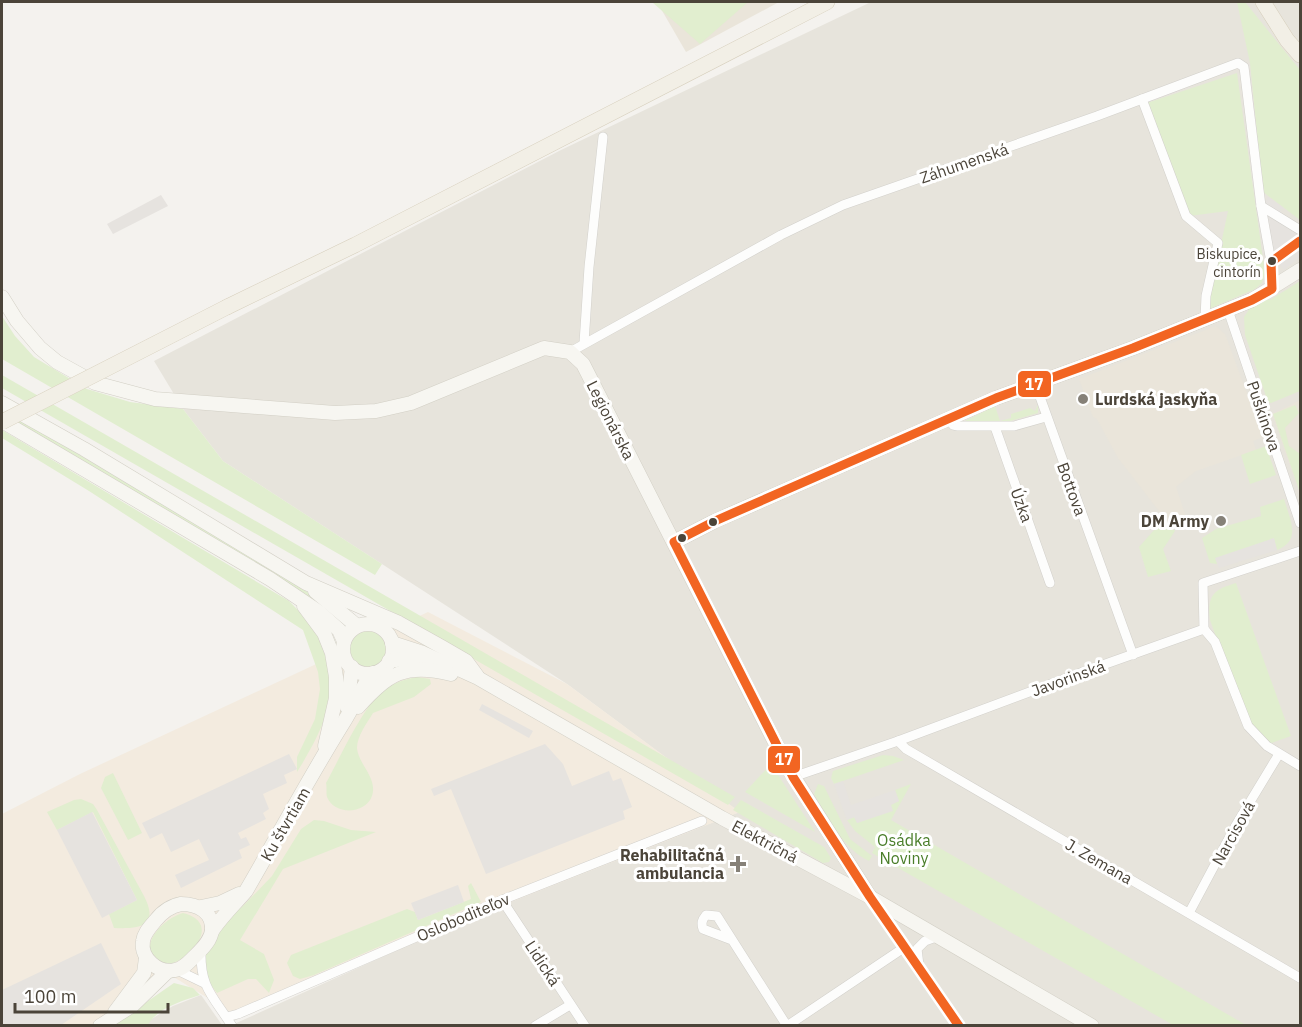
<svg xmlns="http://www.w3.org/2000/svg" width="1302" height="1027" font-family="'IBM Plex Sans',sans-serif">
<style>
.residential{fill:#e7e4dc}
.commercial{fill:#f3ebdf}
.education{fill:#eae5da}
.green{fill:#e1eecf}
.parking{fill:#e6e3df}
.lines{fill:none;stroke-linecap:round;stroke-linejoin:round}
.street-casing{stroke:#d2d0cb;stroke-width:10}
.secondary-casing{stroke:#d2cfc5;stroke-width:15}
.primary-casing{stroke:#d6cebb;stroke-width:16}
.street{stroke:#fdfdfc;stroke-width:9}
.secondary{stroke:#f7f6f1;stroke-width:14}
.primary{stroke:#f2efe6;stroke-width:15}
.primary-bridge-casing{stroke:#d6cebb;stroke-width:16;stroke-linecap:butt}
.primary-bridge{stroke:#f2efe6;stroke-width:15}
.bus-1-casing{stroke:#fff;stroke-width:14}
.bus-1{stroke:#f26522;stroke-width:9}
.bus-dot{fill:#4b4439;stroke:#fff;stroke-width:2}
.poi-dot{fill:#868178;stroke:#fff;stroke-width:2}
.labels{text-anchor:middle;stroke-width:6;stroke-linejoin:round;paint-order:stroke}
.bus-label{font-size:14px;fill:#4b4439;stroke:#fff;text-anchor:end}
.street-label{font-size:16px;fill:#4b4439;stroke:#fff}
.poi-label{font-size:16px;font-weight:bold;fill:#4b4439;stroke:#fff;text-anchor:end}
.park-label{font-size:16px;fill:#4a7e2a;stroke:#fff}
.line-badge{stroke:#fff;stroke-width:2}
.badge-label{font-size:16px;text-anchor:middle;font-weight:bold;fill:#fff}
</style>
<rect width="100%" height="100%" fill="#f4f2ee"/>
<g class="residential">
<polygon points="871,2 1300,2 1300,1025 232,1025 455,924 739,812 567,684 223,461 183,409 154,361 561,150"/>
<polygon points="201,995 222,1025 140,1026 173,1006"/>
</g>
<polygon class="commercial" points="428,612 567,684 740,812 455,924 237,1016 172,976 93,1025 2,1026 2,814 80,774"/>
<g class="education">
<polygon points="657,2 779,2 686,52"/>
<polygon points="1216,326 1225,334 1263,437 1253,441 1256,450 1196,471 1176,487 1188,523 1172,528 1118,458 1097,419 1093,417 1079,379"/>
<polygon points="1300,400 1300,495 1272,414"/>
</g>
<g class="green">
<polygon points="652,2 748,2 700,44"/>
<polygon points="1237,2 1245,2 1300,70 1300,220 1263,192 1250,63"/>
<polygon points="1237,73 1265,273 1262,283 1255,289 1207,310 1228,211 1189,216 1147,103"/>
<polygon points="1300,281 1300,391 1271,403 1268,402 1245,335 1244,317 1250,308 1261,300 1270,300"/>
<polygon points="2,316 15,336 34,357 87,389 130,402 183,409 223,461 382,564 375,575 2,359"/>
<polygon points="2,375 735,797 728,805 2,388"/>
<polygon points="1038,405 1038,413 1000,424 957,425 995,406 1000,421 1011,418 1011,414 1030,408 1035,411"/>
<polygon points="1295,405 1299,413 1285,428 1289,446 1300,454 1299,465 1300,493 1273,414"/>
<polygon points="2,409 289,578 350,625 344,631 261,566 2,413"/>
<path d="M2,430L289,601C297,609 305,617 311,625C351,674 326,726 297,772V757L315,719L320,689L318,672L303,630L89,491L2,438Z"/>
<polygon points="1266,446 1276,475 1250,484 1241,455"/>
<path d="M1284,499C1290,520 1302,540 1277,550L1274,539L1216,558L1217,564L1210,563L1202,538L1216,529L1261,516L1260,507Z"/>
<polygon points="1170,525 1175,531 1163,549 1171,571 1148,577 1139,547 1155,529"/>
<path d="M1236,583L1291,736L1266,745L1246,722L1210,620C1207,595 1213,590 1236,583Z"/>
<circle cx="368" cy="649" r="18"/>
<path d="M417,677L430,679L431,684L414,697L373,713C367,723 357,736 357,748C358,764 378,778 372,796C365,815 334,815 327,797C326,793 327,787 326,783C339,760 366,700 386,688C396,682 406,679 417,677Z"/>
<polygon points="883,755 893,756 904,760 834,784 831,778 833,771"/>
<polygon points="771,764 815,832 745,792"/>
<polygon points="113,773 142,833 128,840 101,788 105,777"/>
<path d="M818,784L824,786L850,839L872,856L869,861C844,849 827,818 814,794Z"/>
<polygon points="911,784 891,820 1246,1025 1173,1025 872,853 875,847 855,831 847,820 855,817 857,823 892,810 890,805 899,801 895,790"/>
<path d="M81,799L93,804L97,810L144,896C160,927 139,929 114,928L109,914L137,900L93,812L57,830L47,812L74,800Z"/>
<polygon points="741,800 824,847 831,858 829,862 823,863 733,810"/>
<polygon points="314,820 324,821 351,830 376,832 283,869 240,940 264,954 274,980 269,993 256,979 248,979 217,993 207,980 204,957 225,921 244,905 272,876 301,829"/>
<polygon points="471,883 481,902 314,975 300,979 293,976 287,963 291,955 407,909 415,912 418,920 471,899 468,886"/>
<path d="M183,913C230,925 176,974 159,963C135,946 164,918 183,913Z"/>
<path d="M174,983L193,988L200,995C182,1001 157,1008 148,1025L112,1026Z"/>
</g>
<g class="parking">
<polygon points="161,195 168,206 113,234 107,224"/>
<polygon points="1268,197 1284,208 1278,214 1300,235 1300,257 1284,270 1271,252 1263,204"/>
<polygon points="1274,538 1277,550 1219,568 1215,558"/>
<polygon points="482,704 533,731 529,738 479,710"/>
<polygon points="545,744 563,764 572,786 609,771 613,781 621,778 632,807 623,811 625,819 486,874 451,789 434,796 431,789"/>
<polygon points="289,754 297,769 284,775 287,783 263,794 269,809 263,813 266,819 238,833 241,839 246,837 250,845 239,850 242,858 181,888 175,875 209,860 199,839 171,852 162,833 150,839 142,823"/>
<polygon points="843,781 851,805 895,790 899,801 891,805 893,811 857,823 854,817 847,820 834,784"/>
<polygon points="92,812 137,900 102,918 57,830"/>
<polygon points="458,885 464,902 418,920 411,903"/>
<polygon points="101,943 121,984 61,1025 2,1025 2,990"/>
</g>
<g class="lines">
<defs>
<g id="street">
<polyline points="1142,99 1186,216 1218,243 1206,296 1205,319"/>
<polyline points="1261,206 1300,230"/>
<polyline points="1228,310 1300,523"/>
<polyline points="584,343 589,267 603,137"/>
<polyline points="570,352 781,235 843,205 1097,116 1238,63 1244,67 1261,206 1271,262 1272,289"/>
<polyline points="1035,383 1133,655"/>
<polyline points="950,420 953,425 958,426 1014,426 1046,417"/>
<polyline points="995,427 1050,583"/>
<polyline points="1204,629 1215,642 1248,726 1267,746 1300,766"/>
<polyline points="898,741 906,749 1300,978"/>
<polyline points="793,777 898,741 1083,672 1204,629 1203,583 1300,551"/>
<polyline points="502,900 585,1026"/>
<polyline points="873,902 959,1026"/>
<polyline points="1189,913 1236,825 1279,754"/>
<path d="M732,940L703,929C701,923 702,920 706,915L717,916L787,1026"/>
<path d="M201,951C200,988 213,996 232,1026"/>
<polyline points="919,965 917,949 925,941 936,937"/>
<polyline points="177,970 204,983"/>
<polyline points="227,1017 238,1014 502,900 702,821"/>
<polyline points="535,1026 570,1005"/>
<polyline points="787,1026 905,947"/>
</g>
<g id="secondary">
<polyline points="2,297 17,321 40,348 57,362 95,383 155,399 335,413 376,411 411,403 544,348 570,352 583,364 788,768 870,897"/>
<polyline points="2,403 84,449 306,583 399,623 442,647 466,661 477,676"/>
<polyline points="2,421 270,579 319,612 339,630 344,641"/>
<polyline points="674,542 715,521 996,398 1133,348 1252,300 1300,270"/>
<polyline points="315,591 357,626"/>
<polyline points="304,606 324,633 332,653 336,677 336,698 325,746"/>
<circle cx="368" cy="649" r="25"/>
<polyline points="392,643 423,653 478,678 722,818 870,897 1092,1026"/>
<polyline points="389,661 402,659 431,660"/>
<polyline points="347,707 352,667"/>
<path d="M358,707C388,674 405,662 451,674"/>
<path d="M181,904C198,904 213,912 212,930C211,941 201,950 194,957C188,963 183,969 175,970C158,974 140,958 143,941C144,933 150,927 155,921C162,912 170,906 181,904Z"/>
<polyline points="201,907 220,903 239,894"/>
<path d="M212,931C223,915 234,905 246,891C279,834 310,776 345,720C355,704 361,687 373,673"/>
<polyline points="115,1012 144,973 146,958"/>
<polyline points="100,1026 133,1005 168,971"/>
</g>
<g id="primary">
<polyline points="1263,2 1287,40 1300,55"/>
<polyline points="227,307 355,245 827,2"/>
</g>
</defs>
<use href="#street" class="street-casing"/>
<use href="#secondary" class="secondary-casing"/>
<use href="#primary" class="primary-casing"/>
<use href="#street" class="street"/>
<use href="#secondary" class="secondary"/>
<use href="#primary" class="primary"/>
<defs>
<polyline id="primary-bridge" points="2,422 227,307"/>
</defs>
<use href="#primary-bridge" class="primary-bridge-casing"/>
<use href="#primary-bridge" class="primary-bridge"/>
<defs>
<polyline id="bus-1" points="959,1026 870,897 793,777 674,542 715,521 996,398 1133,348 1252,300 1272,289 1271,262 1300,241"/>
</defs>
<use href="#bus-1" class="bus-1-casing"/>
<use href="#bus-1" class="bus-1"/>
</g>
<g class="bus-dot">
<circle cx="1272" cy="261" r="5"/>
<circle cx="713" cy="522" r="5"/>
<circle cx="682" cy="538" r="5"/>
</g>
<g class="poi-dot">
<circle cx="1083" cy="399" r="6"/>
<circle cx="1221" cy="521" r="6"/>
<path d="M735 855h6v6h6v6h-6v6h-6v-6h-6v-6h6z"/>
</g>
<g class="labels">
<g class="bus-label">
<text x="1261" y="259">Biskupice,<tspan x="1261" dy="18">cintorín</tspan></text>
</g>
<g class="street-label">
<text transform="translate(964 163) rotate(-19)" y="6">Záhumenská</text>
<text transform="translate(1264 416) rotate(71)" y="6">Puškinova</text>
<text transform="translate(611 420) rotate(63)" y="6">Legionárska</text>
<text transform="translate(1072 489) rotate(70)" y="6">Bottova</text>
<text transform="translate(1022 505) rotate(70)" y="6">Úzka</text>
<text transform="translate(1068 678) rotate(-20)" y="6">Javorinská</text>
<text transform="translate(285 824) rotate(-60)" y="6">Ku štvrtiam</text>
<text transform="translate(1233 833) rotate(-61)" y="6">Narcisová</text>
<text transform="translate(765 841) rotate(28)" y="6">Električná</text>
<text transform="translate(1099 861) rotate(30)" y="6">J. Zemana</text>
<text transform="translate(463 917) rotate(-23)" y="6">Osloboditeľov</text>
<text transform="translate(543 963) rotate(57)" y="6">Lidická</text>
</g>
<g class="poi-label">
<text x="1095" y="405" text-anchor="start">Lurdská jaskyňa</text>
<text x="1209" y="527">DM Army</text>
<text x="724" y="861">Rehabilitačná<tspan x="724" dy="18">ambulancia</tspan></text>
</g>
<g class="park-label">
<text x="904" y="846">Osádka<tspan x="904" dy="18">Noviny</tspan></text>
</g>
</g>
<g class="line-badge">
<rect x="1017" y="370" width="35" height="28" rx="6" fill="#f26522"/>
<rect x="767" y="745" width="34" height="29" rx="6" fill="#f26522"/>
</g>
<g class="badge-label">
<text x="1034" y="390">17</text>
<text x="784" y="765">17</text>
</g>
<rect width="1302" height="1027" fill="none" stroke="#4b4439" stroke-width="6"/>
<path d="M15 1003v9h153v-9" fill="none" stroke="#4b4439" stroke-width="3"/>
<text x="24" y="1003" font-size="18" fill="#4b4439" stroke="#ffffff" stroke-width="4.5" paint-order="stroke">100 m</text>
</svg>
